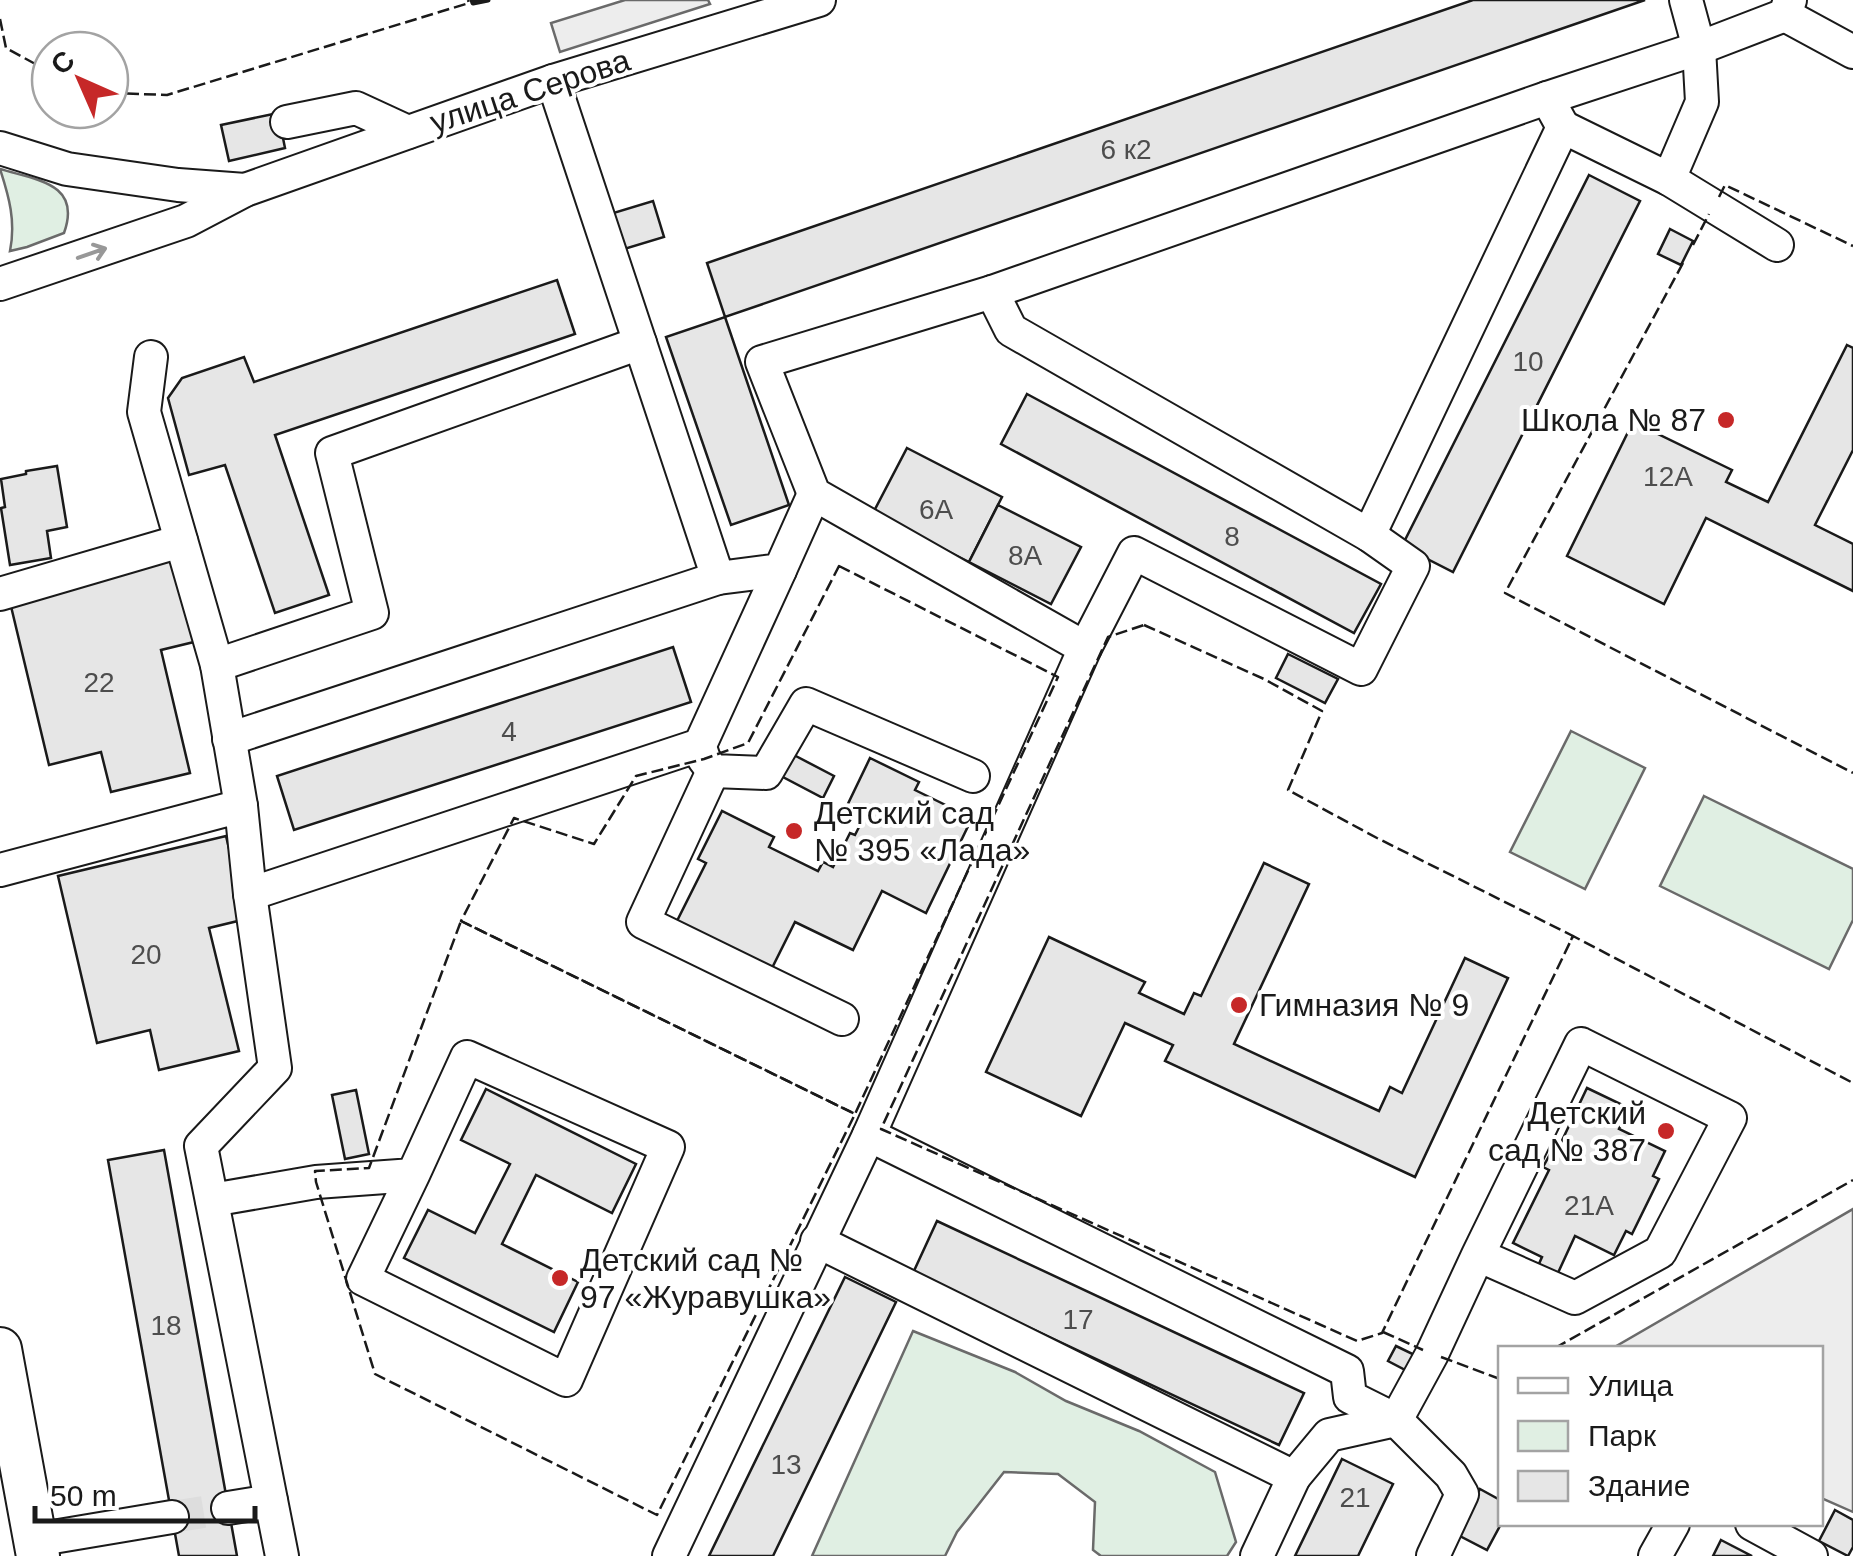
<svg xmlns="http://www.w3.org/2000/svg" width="1853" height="1556" font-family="Arial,sans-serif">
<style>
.green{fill:#e0efe3;stroke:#6a6a6a;stroke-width:2.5}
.parking{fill:#ededed;stroke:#6a6a6a;stroke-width:2.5}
.building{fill:#e6e6e6;stroke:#1a1a1a;stroke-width:2.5}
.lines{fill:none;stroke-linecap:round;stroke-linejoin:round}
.minor-tunnel{stroke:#ddd;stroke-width:32;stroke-dasharray:32 16;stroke-linecap:butt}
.minor-casing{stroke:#1a1a1a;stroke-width:36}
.major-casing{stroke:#1a1a1a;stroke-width:46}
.minor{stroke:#fff;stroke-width:32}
.major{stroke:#fff;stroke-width:42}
.fence{stroke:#1a1a1a;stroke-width:2.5;stroke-dasharray:12 5;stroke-linecap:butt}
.wall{stroke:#1a1a1a;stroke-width:5}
.oneway{stroke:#989898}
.poi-dot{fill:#c62828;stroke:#fff;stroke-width:4}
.labels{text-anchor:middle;stroke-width:8;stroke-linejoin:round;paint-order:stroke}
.number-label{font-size:28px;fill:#4d4d4d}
.street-label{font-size:32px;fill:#1a1a1a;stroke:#fff}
.poi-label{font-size:32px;fill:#1a1a1a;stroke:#fff;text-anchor:start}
</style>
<rect width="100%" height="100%" fill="#fff"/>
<g class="green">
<path d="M0,169C36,180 82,183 64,233L27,247L10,251C16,221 9,197 0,169Z"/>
<polygon points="1571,731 1645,768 1585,889 1510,852"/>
<polygon points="1704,796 1853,869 1853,920 1829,969 1660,886"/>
<polygon points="913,1331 1015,1372 1066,1401 1139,1431 1215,1472 1236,1542 1227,1556 1101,1556 1093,1550 1095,1502 1058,1474 1004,1472 957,1532 945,1556 812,1556"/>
</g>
<g class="parking">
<polygon points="625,0 708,0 710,4 560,52 551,23"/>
<polygon points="1853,1209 1853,1512 1821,1498 1820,1348 1613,1348"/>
</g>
<g class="building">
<polygon points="1473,0 1645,0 725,317 707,263"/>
<polygon points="278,113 285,148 229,161 221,125"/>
<polygon points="1589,175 1640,201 1453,572 1402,546"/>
<polygon points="653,201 664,237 621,250 610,214"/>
<polygon points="1670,229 1693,241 1681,265 1658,254"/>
<polygon points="557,280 575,334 275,435 329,595 275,613 225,465 189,475 168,398 182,378 244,357 254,382"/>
<polygon points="725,317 789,505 731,525 666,337"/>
<polygon points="1847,345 1853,348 1853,450 1815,525 1853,544 1853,591 1706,518 1664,604 1567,556 1633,422 1732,470 1726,482 1768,502"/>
<polygon points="1027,394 1381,584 1354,633 1001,444"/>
<polygon points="907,448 1002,497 969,562 873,513"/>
<polygon points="57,466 67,527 47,531 51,558 10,565 1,508 5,507 1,479 26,474 26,471"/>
<polygon points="998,505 1081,547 1051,604 969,562"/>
<polygon points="178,558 198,641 161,650 190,773 111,792 101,752 49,765 9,598"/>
<polygon points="673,647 691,702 294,830 277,776"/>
<polygon points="1288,654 1338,679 1325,703 1276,678"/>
<polygon points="792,754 834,776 823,798 781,776"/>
<polygon points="870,758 919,782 915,790 972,818 926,913 882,891 853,950 795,922 772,968 677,921 706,863 698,859 722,811 774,837 769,847 818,871 823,862 833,867 850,833 855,835 863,819 845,810"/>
<polygon points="226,836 246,919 209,928 239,1051 159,1070 150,1030 97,1043 58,876"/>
<polygon points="1264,863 1309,884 1234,1044 1379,1111 1390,1087 1402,1093 1465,958 1508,978 1415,1177 1165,1061 1173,1045 1125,1023 1081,1116 986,1072 1049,937 1145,982 1139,993 1184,1014 1194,993 1201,996"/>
<polygon points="1587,1088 1629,1108 1619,1129 1665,1151 1653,1176 1659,1179 1632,1234 1626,1231 1614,1255 1575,1236 1557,1275 1538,1266 1542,1257 1513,1243 1549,1170 1543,1167 1553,1149 1557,1151"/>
<polygon points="486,1089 636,1164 612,1213 536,1175 502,1244 578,1282 554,1332 404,1258 428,1210 475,1233 510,1164 461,1140"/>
<polygon points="356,1090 369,1154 345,1159 332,1095"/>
<polygon points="164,1150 237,1556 179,1556 108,1160"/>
<polygon points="937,1221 1304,1393 1279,1445 913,1273"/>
<polygon points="845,1277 896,1302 773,1556 709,1556"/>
<polygon points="1396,1346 1421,1358 1413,1374 1388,1361"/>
<polygon points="1342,1459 1393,1484 1358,1556 1295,1556"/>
<polygon points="1480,1489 1500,1500 1501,1524 1487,1550 1456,1534"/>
<polygon points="1835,1510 1853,1520 1853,1547 1848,1556 1819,1541"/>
<polygon points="1721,1540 1752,1556 1713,1556"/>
</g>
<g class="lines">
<polyline class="minor-tunnel" points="172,1517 228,1508"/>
<defs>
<g id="minor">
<polyline points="1785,15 1853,52"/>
<polyline points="553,81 718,578 780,570 814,494"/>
<polyline points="287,122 356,108 408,132"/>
<polyline points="1563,127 1669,179 1777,245"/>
<polyline points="0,148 67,169 178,185 245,190"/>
<polyline points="1669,179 1702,102 1699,48 1686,0"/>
<polyline points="0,284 186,221 245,190 553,81 819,0"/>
<polyline points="992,292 1011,330 1369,535 1413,566 1361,669 1134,553 1085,648"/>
<polyline points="151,357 144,412 217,665 241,806"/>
<polyline points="1369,535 1563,127 1547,98"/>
<polyline points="0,594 181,541"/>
<polyline points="217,665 372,613 332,453 640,343"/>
<polyline points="229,739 718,578"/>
<polyline points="702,753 704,759 713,771 766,773 806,704 973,776"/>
<polyline points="713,771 643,922 842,1019"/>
<polyline points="0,870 241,806 250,894 700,745 780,570"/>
<polyline points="250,894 275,1068 201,1146 282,1556"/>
<polyline points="869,1135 1347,1371 1350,1397 1396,1420 1451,1475 1462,1494 1433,1556"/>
<polyline points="212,1200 316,1182 413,1175 363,1279 566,1380 668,1147 467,1057 413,1175"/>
<polyline points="817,1241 1294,1477 1257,1556"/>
<polyline points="1294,1477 1329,1435 1396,1420 1432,1354 1478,1255 1581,1044 1730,1118 1660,1252 1575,1298 1478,1255"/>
<polyline points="228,1508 271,1501"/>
<polyline points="1752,1524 1811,1556"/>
<polyline points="35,1540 172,1517"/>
<polyline points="669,1556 869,1135 1085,648 814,494 762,362 992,292 1547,98 1699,48 1785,15 1790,0"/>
<polyline points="1655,1556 1673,1524"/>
</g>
<polyline id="major" points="0,1349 38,1556"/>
</defs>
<use href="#minor" class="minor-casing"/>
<use href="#major" class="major-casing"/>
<use href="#minor" class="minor"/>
<use href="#major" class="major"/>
<g class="fence">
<polyline points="0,19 6,48 50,72"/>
<polyline points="110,93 167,95 469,3 468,0"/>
<polyline points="1719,197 1725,185 1853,246"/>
<polyline points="1693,245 1709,214"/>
<polyline points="1683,263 1505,593 1853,773"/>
<polygon points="839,566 1058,677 855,1114 461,921 514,818 594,844 636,776 704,759 748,743"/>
<polygon points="1144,625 1264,679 1322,711 1288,790 1377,838 1573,936 1382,1333 1357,1341 881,1129 1108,637"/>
<polygon points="461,921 855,1114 657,1515 375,1374 316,1182 315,1171 369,1168"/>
<polyline points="1571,940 1573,936 1853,1083"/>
<polyline points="1383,1332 1423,1350"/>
<polyline points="1555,1348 1853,1180"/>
<polyline points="1441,1357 1500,1379"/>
</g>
<polyline class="wall" points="472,0 473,3 488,0"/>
</g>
<defs><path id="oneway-shaft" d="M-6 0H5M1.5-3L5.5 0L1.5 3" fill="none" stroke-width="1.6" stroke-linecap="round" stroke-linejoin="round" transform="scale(2.5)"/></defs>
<use class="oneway" href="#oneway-shaft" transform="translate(92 253) rotate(-19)"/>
<g class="poi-dot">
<circle cx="1726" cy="420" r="10"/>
<circle cx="794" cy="831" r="10"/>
<circle cx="1239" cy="1005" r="10"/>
<circle cx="1666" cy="1131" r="10"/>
<circle cx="560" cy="1278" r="10"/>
</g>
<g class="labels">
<g class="number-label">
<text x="1126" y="159">6 к2</text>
<text x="1528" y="371">10</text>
<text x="1668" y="486">12А</text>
<text x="936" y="519">6А</text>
<text x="1232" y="546">8</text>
<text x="1025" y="565">8А</text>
<text x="99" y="692">22</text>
<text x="509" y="741">4</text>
<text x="146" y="964">20</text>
<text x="1589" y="1215">21А</text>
<text x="1078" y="1329">17</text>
<text x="166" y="1335">18</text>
<text x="786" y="1474">13</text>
<text x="1355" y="1507">21</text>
</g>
<g class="street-label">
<text transform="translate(530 91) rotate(-18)" y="11">улица Серова</text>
</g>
<g class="poi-label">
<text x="1706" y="431" text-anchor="end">Школа № 87</text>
<text x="814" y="824">Детский сад<tspan x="814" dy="37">№ 395 «Лада»</tspan></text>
<text x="1259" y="1016">Гимназия № 9</text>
<text x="1646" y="1124" text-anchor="end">Детский<tspan x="1646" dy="37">сад № 387</tspan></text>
<text x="580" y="1271">Детский сад №<tspan x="580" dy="37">97 «Журавушка»</tspan></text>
</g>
</g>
<rect x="1498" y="1346" width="325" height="180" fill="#ffffff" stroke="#a3a3a3" stroke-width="2.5"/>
<rect x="1518" y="1378" width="50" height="15" fill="#ffffff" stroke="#a3a3a3" stroke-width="2.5"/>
<text x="1588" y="1396" font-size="30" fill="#1a1a1a">Улица</text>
<rect x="1518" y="1421" width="50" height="30" fill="#e0efe3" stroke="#a3a3a3" stroke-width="2.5"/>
<text x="1588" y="1446" font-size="30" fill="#1a1a1a">Парк</text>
<rect x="1518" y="1471" width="50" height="30" fill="#e6e6e6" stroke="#a3a3a3" stroke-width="2.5"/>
<text x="1588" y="1496" font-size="30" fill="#1a1a1a">Здание</text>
<g transform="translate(80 80) rotate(315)"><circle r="48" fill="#ffffff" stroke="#a3a3a3" stroke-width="2.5"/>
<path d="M0-8L18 38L0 25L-18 38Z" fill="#c62828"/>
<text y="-15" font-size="28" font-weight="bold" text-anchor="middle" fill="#1a1a1a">С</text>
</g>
<path d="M35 1506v15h220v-15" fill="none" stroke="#1a1a1a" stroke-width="5"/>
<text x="50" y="1506" font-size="30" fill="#1a1a1a" stroke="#ffffff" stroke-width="8" paint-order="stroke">50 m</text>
</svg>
